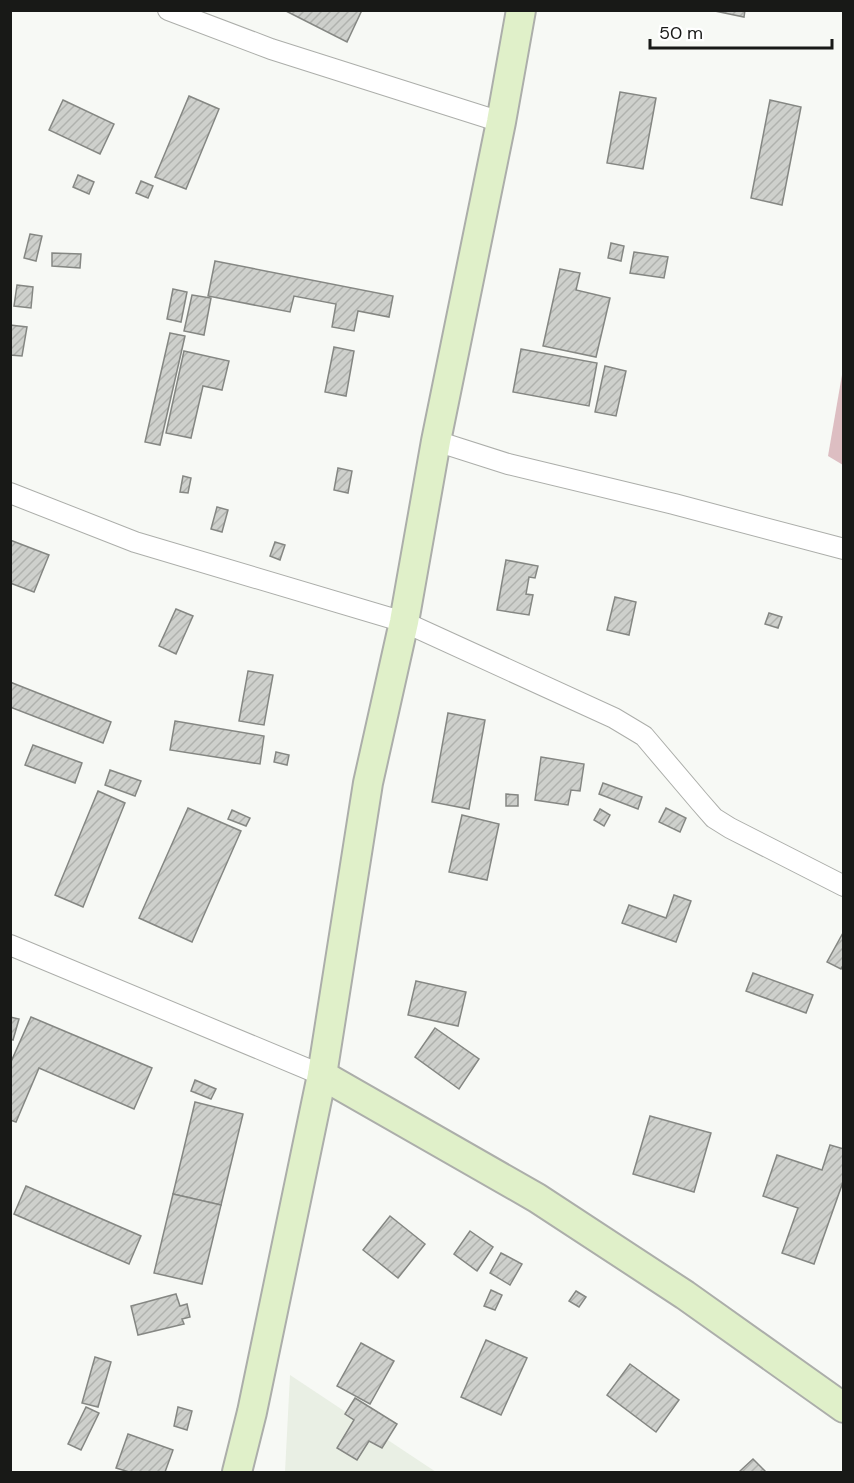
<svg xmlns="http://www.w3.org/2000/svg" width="854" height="1483" font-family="'DM Sans',sans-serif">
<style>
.built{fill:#e9efe4}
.garden{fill:#ddbec2}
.building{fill:url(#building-hatch);stroke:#858783;stroke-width:1.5}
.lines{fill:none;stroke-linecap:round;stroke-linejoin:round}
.street-casing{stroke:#acaeaa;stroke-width:22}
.secondary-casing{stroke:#acaeaa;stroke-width:32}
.street{stroke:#fff;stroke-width:20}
.secondary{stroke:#e0f0c9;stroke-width:28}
</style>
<defs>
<pattern id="building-hatch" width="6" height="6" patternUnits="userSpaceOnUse" patternTransform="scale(1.5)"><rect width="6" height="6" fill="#ced0cc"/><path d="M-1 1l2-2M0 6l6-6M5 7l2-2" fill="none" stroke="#b0b2ae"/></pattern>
</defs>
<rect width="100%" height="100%" fill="#f7f9f5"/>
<polygon class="built" points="290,1375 436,1472 285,1472"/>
<polygon class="garden" points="843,369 843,465 828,456"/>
<g class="building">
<polygon points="284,10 362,10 347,42"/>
<polygon points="710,10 745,10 744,17"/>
<polygon points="620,92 656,98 643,169 607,163"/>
<polygon points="189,96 219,109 186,189 155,177"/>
<polygon points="63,100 114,124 100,154 49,130"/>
<polygon points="770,100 801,107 782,205 751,198"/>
<polygon points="78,175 94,182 89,194 73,187"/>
<polygon points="141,181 153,186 148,198 136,193"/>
<polygon points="30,234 42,236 36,261 24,258"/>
<polygon points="611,243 624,246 621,261 608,258"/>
<polygon points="634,252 668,257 664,278 630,273"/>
<polygon points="52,253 81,254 80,268 52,266"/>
<polygon points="215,261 393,296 389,317 358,311 354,331 332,327 336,304 294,296 290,312 208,296"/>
<polygon points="560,269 580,273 576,290 610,298 596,357 543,346"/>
<polygon points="17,285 33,287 31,308 14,306"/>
<polygon points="173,289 187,292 181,322 167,319"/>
<polygon points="192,295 211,298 204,335 184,331"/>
<polygon points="10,325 27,327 22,356 10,355"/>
<polygon points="170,333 185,336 160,445 145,442"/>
<polygon points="334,347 354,351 346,396 325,392"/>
<polygon points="521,349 597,363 589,406 513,392"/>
<polygon points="184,351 229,361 222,390 203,386 191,438 166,433"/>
<polygon points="605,366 626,371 616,416 595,412"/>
<polygon points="338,468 352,471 348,493 334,490"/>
<polygon points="183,476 191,478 188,493 180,492"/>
<polygon points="217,507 228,510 222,532 211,529"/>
<polygon points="10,540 49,555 34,592 10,583"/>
<polygon points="275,542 285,545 280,560 270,556"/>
<polygon points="506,560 538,566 535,578 529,577 526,594 533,595 529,615 497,610"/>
<polygon points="615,597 636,602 629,635 607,630"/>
<polygon points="176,609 193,616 176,654 159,646"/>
<polygon points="769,613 782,617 778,628 765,624"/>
<polygon points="248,671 273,675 264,725 239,721"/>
<polygon points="10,682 111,722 103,743 10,707"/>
<polygon points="448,713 485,720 469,809 432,802"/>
<polygon points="175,721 264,736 260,764 170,750"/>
<polygon points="33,745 82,763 75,783 25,765"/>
<polygon points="276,752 289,755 287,765 274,762"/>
<polygon points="541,757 584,764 580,791 571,790 568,805 535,800"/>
<polygon points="110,770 141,781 135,796 105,785"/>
<polygon points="603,783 642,797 638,809 599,794"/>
<polygon points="98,791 125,803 83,907 55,895"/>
<polygon points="506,794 518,795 518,806 506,806"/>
<polygon points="188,808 241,831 192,942 139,918"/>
<polygon points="666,808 686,818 680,832 659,822"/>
<polygon points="600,809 610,815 604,826 594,820"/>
<polygon points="232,810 250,818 246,826 228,819"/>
<polygon points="462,815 499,824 487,880 449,872"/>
<polygon points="674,895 691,901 676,942 622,923 629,905 666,918"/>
<polygon points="844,931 844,964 841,969 827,962"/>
<polygon points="753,973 813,995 806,1013 746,991"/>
<polygon points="416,981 466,992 458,1026 408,1015"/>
<polygon points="10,1017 19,1019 13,1040 10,1039"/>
<polygon points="31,1017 152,1068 134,1109 39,1068 16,1122 10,1120 10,1064"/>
<polygon points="435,1028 479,1059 459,1089 415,1057"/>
<polygon points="195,1080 216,1089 211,1099 191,1091"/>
<polygon points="195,1102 243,1114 221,1205 173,1194"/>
<polygon points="650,1116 711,1133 694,1192 633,1174"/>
<polygon points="830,1145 844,1149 844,1179 814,1264 782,1253 798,1208 763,1196 777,1155 822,1170"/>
<polygon points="26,1186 141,1236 129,1264 14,1214"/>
<polygon points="173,1194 221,1205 202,1284 154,1273"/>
<polygon points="390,1216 425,1244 398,1278 363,1250"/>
<polygon points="470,1231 493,1247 477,1271 454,1254"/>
<polygon points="501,1253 522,1264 510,1285 490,1273"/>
<polygon points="491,1290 502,1295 495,1310 484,1306"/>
<polygon points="576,1291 586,1297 579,1307 569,1301"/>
<polygon points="176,1294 180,1306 187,1304 190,1317 182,1319 184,1324 138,1335 131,1306"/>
<polygon points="486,1340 527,1358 501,1415 461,1397"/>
<polygon points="361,1343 394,1361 370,1404 337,1386"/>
<polygon points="95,1357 111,1362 98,1407 82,1403"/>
<polygon points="630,1364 679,1400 656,1432 607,1395"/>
<polygon points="355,1398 397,1424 382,1448 369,1441 357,1460 337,1448 354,1420 345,1414"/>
<polygon points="86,1407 99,1413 81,1450 68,1444"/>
<polygon points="178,1407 192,1411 187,1430 174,1426"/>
<polygon points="128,1434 173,1450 165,1472 129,1472 116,1468"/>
<polygon points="753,1459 766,1472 739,1472"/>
</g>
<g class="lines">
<defs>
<g id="street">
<polyline points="168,10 271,49 501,122"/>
<polyline points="436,441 508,464 674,504 844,549"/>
<polyline points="10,493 135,542 404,622 614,718 644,736 700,802 714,818 730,828 844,886"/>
<polyline points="10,945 322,1075"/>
</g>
<g id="secondary">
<polyline points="322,1075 537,1198 685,1295 844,1408"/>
<polyline points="237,1472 252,1412 322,1075 368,783 404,622 436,441 501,122 521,10"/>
</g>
</defs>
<use href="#street" class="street-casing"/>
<use href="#secondary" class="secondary-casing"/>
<use href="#street" class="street"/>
<use href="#secondary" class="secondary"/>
</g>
<rect width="854" height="1483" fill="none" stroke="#181917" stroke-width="24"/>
<path d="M650 39v9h182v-9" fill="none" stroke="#181917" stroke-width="3"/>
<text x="659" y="39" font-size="18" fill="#181917" stroke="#ffffff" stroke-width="4.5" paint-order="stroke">50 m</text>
</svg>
